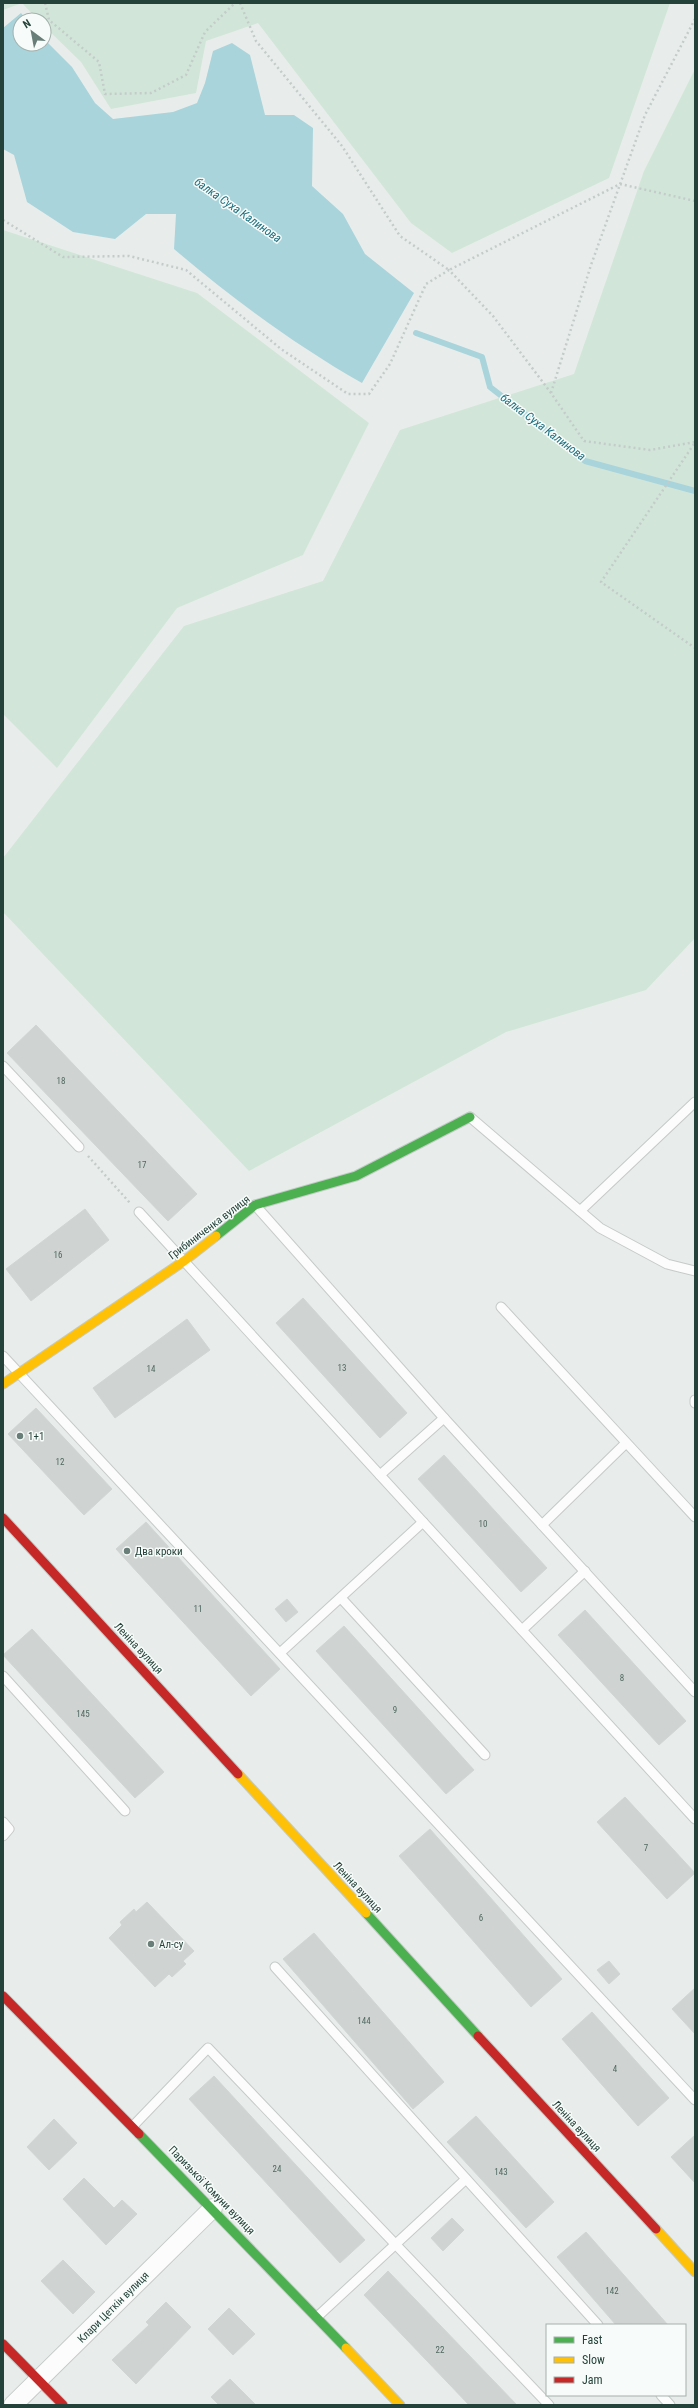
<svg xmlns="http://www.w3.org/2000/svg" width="698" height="2408" font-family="'Roboto Condensed',sans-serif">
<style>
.green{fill:#d1e6d8}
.water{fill:#a9d4db}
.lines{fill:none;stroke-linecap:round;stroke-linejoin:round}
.stream{stroke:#a9d4db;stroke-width:6}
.building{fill:#cfd4d2;stroke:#d1d6d4}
.lane-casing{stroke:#c5cac8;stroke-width:11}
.street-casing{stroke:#c5cac8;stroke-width:20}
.fast-casing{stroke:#c3cbc8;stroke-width:11}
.slow-casing{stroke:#c3cbc8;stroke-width:11}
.jam-casing{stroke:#c3cbc8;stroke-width:11}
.path{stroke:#c3ccca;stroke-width:2.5;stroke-dasharray:2 3;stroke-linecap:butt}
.lane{stroke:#fcfcfc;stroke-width:9}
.street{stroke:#fcfcfc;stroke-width:18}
.fast{stroke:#4caf50;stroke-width:9}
.slow{stroke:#ffc107;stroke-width:9}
.jam{stroke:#c62828;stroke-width:9}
.poi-dot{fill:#697e78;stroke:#f7fbf9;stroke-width:1.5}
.labels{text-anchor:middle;stroke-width:3;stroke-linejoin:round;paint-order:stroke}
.number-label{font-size:9px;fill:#506761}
.street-label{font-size:11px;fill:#24423a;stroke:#f7fbf9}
.poi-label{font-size:11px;fill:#24423a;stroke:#f7fbf9;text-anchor:start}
.water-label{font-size:12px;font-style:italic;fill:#1c6f80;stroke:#f7fbf9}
</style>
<rect width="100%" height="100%" fill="#e8edeb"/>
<g class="green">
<polygon points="3,3 670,3 609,178 452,253 411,223 258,23 206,41 196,93 111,109 81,62 44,26 44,20 38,20 22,3 3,10"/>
<polygon points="695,69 695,938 646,990 506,1032 249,1171 3,912 3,858 184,626 323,581 400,430 574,374 644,171"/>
<polygon points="3,230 197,293 369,423 303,555 177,608 57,768 3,714"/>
</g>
<path class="water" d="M21,13L27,20H20V44H44V39L72,67L95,103L113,119L173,112L197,103L205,83L213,51L232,43L250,55L265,115H294L313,128L312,186L343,214L365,254L414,293L362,383C295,345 233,299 174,249L176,214H146L115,239L73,232L27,202L14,155L3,149V28Z"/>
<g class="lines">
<polyline class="stream" points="416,333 482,357 490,387 585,461 695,491"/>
</g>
<g class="building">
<polygon points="36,1025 197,1194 168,1221 7,1053"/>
<polygon points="85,1209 109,1240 31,1301 6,1269"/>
<polygon points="303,1298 407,1413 380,1438 276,1323"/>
<polygon points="187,1319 210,1350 115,1418 93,1388"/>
<polygon points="36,1408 112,1489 84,1515 8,1434"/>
<polygon points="444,1455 547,1568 521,1592 418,1479"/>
<polygon points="146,1522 280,1669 251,1696 116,1549"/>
<polygon points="287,1599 298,1612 286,1622 275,1609"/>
<polygon points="585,1610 686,1721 659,1745 558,1635"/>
<polygon points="344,1626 474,1770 446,1794 316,1651"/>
<polygon points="32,1629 164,1772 135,1798 3,1655"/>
<polygon points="625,1797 695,1873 667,1899 597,1822"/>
<polygon points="430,1829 562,1979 531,2007 399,1856"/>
<polygon points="147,1902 194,1951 183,1961 186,1964 172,1977 169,1974 155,1987 109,1938 122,1925 120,1922 134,1909 136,1912"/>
<polygon points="314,1933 444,2082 413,2109 283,1959"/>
<polygon points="609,1961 620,1974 609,1984 597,1970"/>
<polygon points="695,1988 695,2034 672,2009"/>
<polygon points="592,2012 669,2098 638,2126 562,2039"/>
<polygon points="214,2076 365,2240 340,2263 189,2099"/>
<polygon points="476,2116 554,2202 526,2228 447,2142"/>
<polygon points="54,2119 77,2143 49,2170 27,2147"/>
<polygon points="695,2135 695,2183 671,2157"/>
<polygon points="84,2178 114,2208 122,2200 137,2214 106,2245 63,2199"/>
<polygon points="452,2218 464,2230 443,2251 431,2238"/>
<polygon points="586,2232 668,2325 616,2325 557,2257"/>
<polygon points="63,2260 95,2292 73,2314 41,2281"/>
<polygon points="388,2271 517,2405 469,2405 364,2295"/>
<polygon points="166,2302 191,2327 136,2384 112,2360 149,2325 146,2322"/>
<polygon points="229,2308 255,2334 233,2355 208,2329"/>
<polygon points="230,2379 256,2405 219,2405 211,2397"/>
</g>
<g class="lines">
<defs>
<g id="lane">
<polyline points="3,1066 79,1147"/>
<polyline points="470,1117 600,1228 667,1264 695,1271"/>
<polyline points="255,1205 444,1418 695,1692"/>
<polyline points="580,1211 695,1102"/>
<polyline points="139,1212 695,1819"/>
<polyline points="501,1307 695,1517"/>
<polyline points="3,1356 695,2100"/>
<polyline points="695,1400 695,1403"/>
<polyline points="380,1475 444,1418"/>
<polyline points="542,1525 626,1443"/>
<polyline points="341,1598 485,1755"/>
<polyline points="522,1630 585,1571"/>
<polyline points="280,1653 423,1522"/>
<polyline points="3,1676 125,1811"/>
<polyline points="3,1822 9,1829 3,1836"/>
<polyline points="275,1967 598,2325"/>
<polyline points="133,2126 208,2048 549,2405"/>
<polyline points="317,2317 466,2179"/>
<polyline points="661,2395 670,2405"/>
</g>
<polyline id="street" points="13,2405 213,2208"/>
<g id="fast">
<polyline points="216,1236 255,1205 356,1176 470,1117"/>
<polyline points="366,1913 478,2036"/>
<polyline points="139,2134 346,2348"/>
</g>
<g id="slow">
<polyline points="3,1384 184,1261 216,1236"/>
<polyline points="238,1774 366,1913"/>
<polyline points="656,2229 695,2272"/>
<polyline points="346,2348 400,2405"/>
</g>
<g id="jam">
<polyline points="3,1518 238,1774"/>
<polyline points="3,1996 139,2134"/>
<polyline points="478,2036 656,2229"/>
<polyline points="3,2344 63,2405"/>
</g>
</defs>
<use href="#lane" class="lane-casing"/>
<use href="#street" class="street-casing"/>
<use href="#fast" class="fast-casing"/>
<use href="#slow" class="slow-casing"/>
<use href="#jam" class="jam-casing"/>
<g class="path">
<polyline points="45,3 49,20 99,62 105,94 151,93 186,75 205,32 235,3"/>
<polyline points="240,3 256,41 342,146 400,236 449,270 620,184 695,201"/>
<polyline points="3,220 63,257 129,256 186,270 281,349 348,394 369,394 390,364 426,284 449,270 493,316 551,393 584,441 650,450 695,442"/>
<polyline points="551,393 591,265 645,115 695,19"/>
<polyline points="694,444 601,582 695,648"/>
<polyline points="88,1156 130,1203"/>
</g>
<use href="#lane" class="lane"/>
<use href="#street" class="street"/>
<use href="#fast" class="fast"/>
<use href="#slow" class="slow"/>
<use href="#jam" class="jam"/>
</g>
<g class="poi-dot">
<circle cx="20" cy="1436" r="4"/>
<circle cx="127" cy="1551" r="4"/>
<circle cx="151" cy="1944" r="4"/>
</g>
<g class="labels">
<g class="number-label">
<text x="61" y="1084">18</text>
<text x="142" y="1168">17</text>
<text x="58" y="1258">16</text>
<text x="342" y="1371">13</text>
<text x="151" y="1372">14</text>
<text x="60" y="1465">12</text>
<text x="483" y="1527">10</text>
<text x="198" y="1612">11</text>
<text x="622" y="1681">8</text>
<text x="395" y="1713">9</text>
<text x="83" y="1717">145</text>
<text x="646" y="1851">7</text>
<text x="481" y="1921">6</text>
<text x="364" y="2024">144</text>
<text x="615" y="2072">4</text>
<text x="277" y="2172">24</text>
<text x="501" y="2175">143</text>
<text x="612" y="2294">142</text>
<text x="440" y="2353">22</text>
</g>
<g class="street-label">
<text transform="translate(209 1227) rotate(-37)" y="4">Грибиниченка вулиця</text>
<text transform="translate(139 1648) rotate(47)" y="4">Леніна вулиця</text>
<text transform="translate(358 1887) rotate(47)" y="4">Леніна вулиця</text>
<text transform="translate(577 2126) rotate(47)" y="4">Леніна вулиця</text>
<text transform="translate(212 2190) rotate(46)" y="4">Паризької Комуни вулиця</text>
<text transform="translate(113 2307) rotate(-45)" y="4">Клари Цеткін вулиця</text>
</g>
<g class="poi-label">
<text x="28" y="1440">1+1</text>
<text x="135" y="1555">Два кроки</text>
<text x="159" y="1948">Ал-су</text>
</g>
<g class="water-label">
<text transform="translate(238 210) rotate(35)" y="4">балка Суха Калинова</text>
<text transform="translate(543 427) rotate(37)" y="4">балка Суха Калинова</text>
</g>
</g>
<rect width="698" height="2408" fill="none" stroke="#24423a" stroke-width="8"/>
<rect x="546" y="2324" width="140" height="72" fill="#f7fbf9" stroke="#a3b1ad"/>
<rect x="554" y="2337" width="20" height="6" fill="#4caf50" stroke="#a3b1ad"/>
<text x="582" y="2344" font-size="12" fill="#24423a">Fast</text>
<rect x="554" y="2357" width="20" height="6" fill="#ffc107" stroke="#a3b1ad"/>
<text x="582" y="2364" font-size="12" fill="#24423a">Slow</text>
<rect x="554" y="2377" width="20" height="6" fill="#c62828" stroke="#a3b1ad"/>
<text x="582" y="2384" font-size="12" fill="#24423a">Jam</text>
<g transform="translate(32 32) rotate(328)"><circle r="19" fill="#f7fbf9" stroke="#a3b1ad"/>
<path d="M0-3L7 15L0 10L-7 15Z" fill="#697e78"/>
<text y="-6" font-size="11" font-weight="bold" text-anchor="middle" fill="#24423a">N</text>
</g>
</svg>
